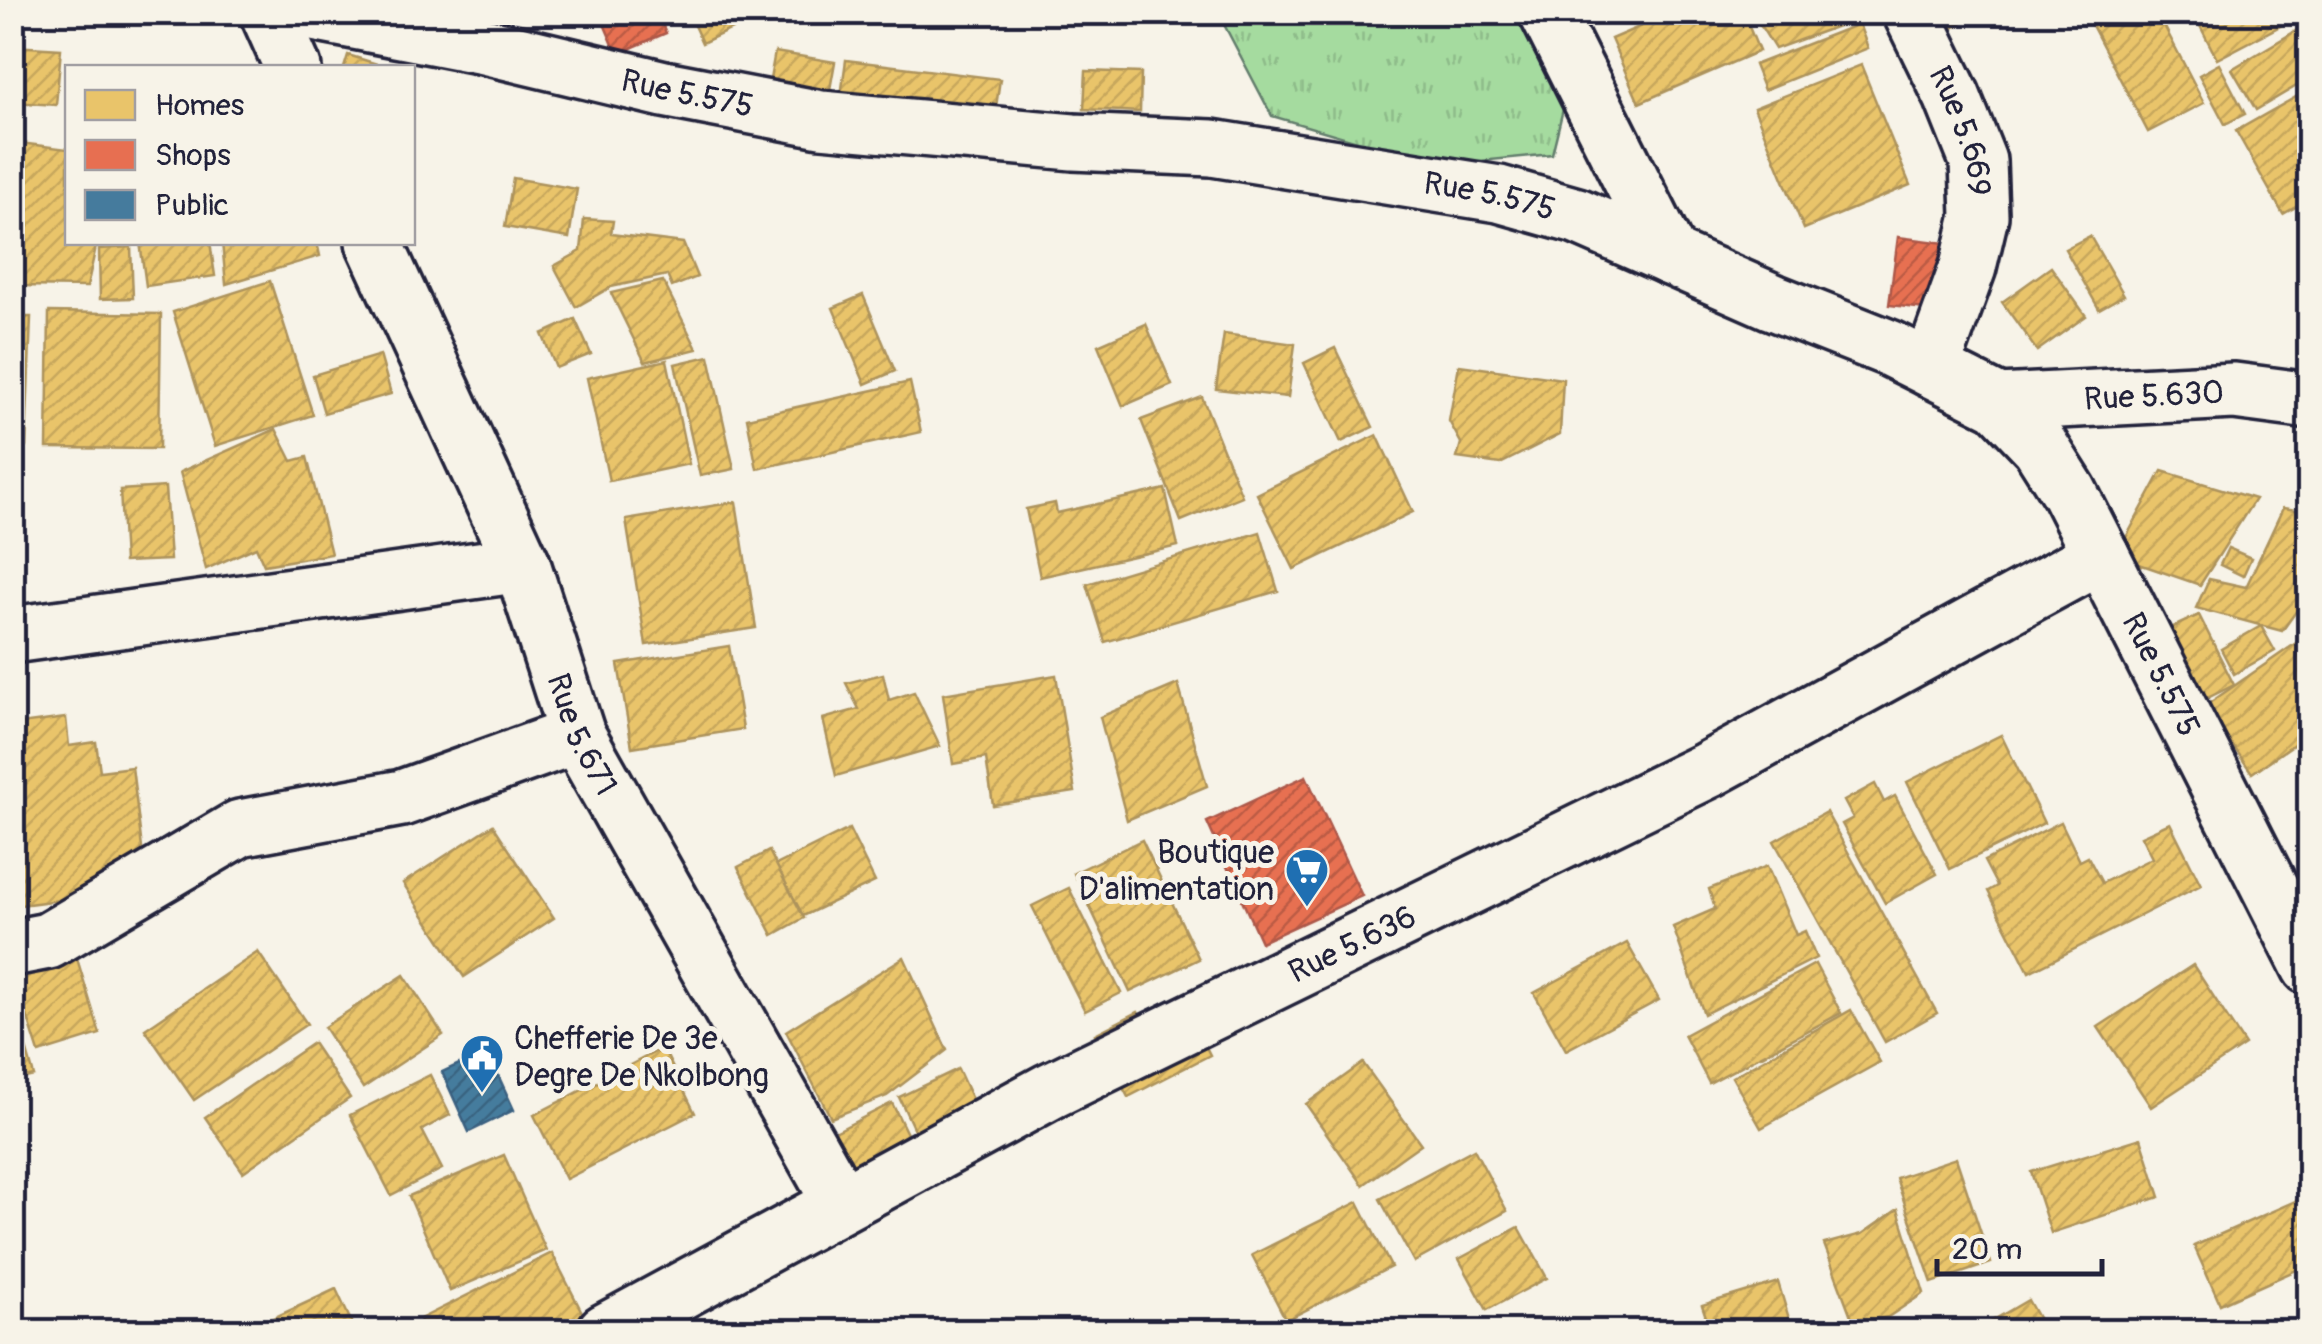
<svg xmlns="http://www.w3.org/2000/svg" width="2322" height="1344" font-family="Pangolin,sans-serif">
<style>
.grass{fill:url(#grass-tufts);stroke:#647e6d;stroke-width:2.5}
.homes{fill:url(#homes-hatch);stroke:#ad935c;stroke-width:2.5}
.shops{fill:url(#shops-hatch);stroke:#ac584a;stroke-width:2.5}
.public{fill:url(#public-hatch);stroke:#3a6080;stroke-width:2.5}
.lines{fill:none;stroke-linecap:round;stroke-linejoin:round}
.stream{stroke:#58859b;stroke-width:18}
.minor-casing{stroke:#22223b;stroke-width:62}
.minor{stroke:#f7f3e8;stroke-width:55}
.labels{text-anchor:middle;stroke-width:10;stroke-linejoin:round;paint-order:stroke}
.street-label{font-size:32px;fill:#22223b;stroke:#f7f3e8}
.poi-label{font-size:32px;fill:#22223b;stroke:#f7f3e8;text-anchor:end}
</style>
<defs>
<pattern id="grass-tufts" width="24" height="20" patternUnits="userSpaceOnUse" patternTransform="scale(2.5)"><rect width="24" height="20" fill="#a5db9f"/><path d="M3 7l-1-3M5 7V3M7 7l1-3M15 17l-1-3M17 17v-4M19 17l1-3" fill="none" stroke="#8ebc8a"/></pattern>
<pattern id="homes-hatch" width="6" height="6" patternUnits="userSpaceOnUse" patternTransform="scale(2.5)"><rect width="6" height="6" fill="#e9c46a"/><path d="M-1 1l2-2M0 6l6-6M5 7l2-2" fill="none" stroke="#c8a85d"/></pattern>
<pattern id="shops-hatch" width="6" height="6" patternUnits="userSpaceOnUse" patternTransform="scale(2.5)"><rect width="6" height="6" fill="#e76f51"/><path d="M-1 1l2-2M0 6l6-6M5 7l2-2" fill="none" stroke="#bb5b44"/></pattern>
<pattern id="public-hatch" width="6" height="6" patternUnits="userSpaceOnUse" patternTransform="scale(2.5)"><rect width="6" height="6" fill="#457b9d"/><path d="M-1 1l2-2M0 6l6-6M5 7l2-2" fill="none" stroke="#396481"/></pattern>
</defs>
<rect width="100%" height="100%" fill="#f7f3e8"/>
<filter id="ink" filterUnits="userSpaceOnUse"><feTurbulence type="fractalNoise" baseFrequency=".01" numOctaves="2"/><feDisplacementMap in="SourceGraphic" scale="20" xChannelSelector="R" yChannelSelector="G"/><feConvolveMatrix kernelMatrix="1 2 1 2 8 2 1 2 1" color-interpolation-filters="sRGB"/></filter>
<g filter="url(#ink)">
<polygon class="grass" points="1218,13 1526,13 1564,105 1552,154 1439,165 1272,116"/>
<g class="homes">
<polygon points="688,12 768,12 702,43"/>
<polygon points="1674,12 1743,12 1759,51 1639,103 1611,39"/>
<polygon points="1752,12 1843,12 1849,22 1775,49"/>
<polygon points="1928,12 1979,12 1941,35"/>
<polygon points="2085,12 2157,12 2204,103 2148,132"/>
<polygon points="2193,12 2305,12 2305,13 2217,59"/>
<polygon points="1859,24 1868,48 1764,90 1754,65"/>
<polygon points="2299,29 2310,46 2310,78 2256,110 2232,69"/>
<polygon points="12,46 61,49 56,105 12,102"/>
<polygon points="775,52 835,62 829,95 769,85"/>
<polygon points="348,55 390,68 344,68"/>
<polygon points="846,60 1000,79 995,114 841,96"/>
<polygon points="2219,64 2245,114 2225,124 2199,75"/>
<polygon points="1861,65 1910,185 1804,229 1754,108"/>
<polygon points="1086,71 1141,73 1140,112 1084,109"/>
<polygon points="2310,89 2310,199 2283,214 2236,131"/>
<polygon points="12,142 68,149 68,242 97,242 87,287 20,286 24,252 12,252"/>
<polygon points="513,178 577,189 569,238 505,227"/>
<polygon points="584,219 613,221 611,234 683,243 697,277 672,287 667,275 611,287 576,307 554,266 581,251"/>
<polygon points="2090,236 2124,295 2099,309 2065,249"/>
<polygon points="140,242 210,242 215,276 146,286"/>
<polygon points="222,242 317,242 320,256 226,284"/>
<polygon points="131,247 133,298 100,299 99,249"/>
<polygon points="2051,267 2086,316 2037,351 2002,302"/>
<polygon points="270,281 313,415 215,446 173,312"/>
<polygon points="663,281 697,349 645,362 611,293"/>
<polygon points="863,295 895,371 865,384 833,308"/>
<polygon points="49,312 161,314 159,449 47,448"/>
<polygon points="12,317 31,317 26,446 12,446"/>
<polygon points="575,319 591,354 556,368 542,334"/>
<polygon points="1146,324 1172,385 1123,406 1098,345"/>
<polygon points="1224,334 1295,344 1288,397 1216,389"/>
<polygon points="1335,348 1373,427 1341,442 1304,363"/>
<polygon points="380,355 391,394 324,413 313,375"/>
<polygon points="709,356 734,469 700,476 675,364"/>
<polygon points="667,360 689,464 609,481 587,378"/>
<polygon points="1459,365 1563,379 1560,434 1500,464 1457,458 1461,443 1449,421"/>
<polygon points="910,382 921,432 757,469 747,418"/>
<polygon points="1202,397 1242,496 1181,521 1141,420"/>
<polygon points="276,429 292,461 307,457 331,554 264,565 256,547 206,569 180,472"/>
<polygon points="1377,435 1413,512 1294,569 1257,494"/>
<polygon points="2162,471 2255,499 2200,585 2116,556"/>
<polygon points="165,487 170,560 124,562 120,490"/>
<polygon points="1165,489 1178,546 1040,577 1026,509 1055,503 1057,513"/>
<polygon points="736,502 756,628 646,645 626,520"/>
<polygon points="2283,508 2310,512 2310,592 2282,631 2196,608 2209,579 2246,587"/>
<polygon points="1260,532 1278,591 1105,642 1087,584"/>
<polygon points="2228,548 2251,558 2243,576 2220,565"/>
<polygon points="2199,615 2234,685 2193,705 2158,634"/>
<polygon points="2261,626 2275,651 2234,674 2221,649"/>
<polygon points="2302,639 2310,649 2310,733 2252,773 2205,706"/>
<polygon points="729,646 743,729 632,747 618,664"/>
<polygon points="883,674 889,700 914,692 940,746 836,776 823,719 859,709 846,683"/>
<polygon points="1056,675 1075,792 993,805 986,758 953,764 943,694"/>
<polygon points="1178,684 1207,786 1127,820 1100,717"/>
<polygon points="66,718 69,746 96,742 100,771 132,767 147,889 12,906 12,757 23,756 20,724"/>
<polygon points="2001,735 2044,823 1950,869 1907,782"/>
<polygon points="1875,784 1884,802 1895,796 1937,874 1885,903 1842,824 1853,818 1844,801"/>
<polygon points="1826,812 1937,1013 1885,1042 1774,841"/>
<polygon points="2061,822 2080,861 2088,857 2102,883 2152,858 2141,836 2170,823 2201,885 2029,972 1988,891 1997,886 1984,861"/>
<polygon points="493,825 554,918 464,977 403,883"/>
<polygon points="849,829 875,882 803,916 776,865"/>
<polygon points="1142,840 1199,959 1130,992 1074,873"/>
<polygon points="769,851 804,918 773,935 738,867"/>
<polygon points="1767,866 1796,935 1805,931 1816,958 1704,1014 1673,927 1715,909 1709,889"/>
<polygon points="1069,888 1121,993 1085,1011 1032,906"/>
<polygon points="1627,943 1659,1000 1566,1050 1534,993"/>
<polygon points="75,952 100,1034 39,1053 13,971"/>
<polygon points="258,952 307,1024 194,1100 145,1029"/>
<polygon points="904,957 947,1050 887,1096 831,1118 786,1031"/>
<polygon points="1815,964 1841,1013 1709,1083 1684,1035"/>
<polygon points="2193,965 2245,1045 2151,1107 2098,1027"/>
<polygon points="404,975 443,1035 363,1088 324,1027"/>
<polygon points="12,998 34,1076 12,1081"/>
<polygon points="1851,1010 1880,1062 1761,1128 1732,1077"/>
<polygon points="1138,1012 1151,1036 1190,1015 1210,1055 1128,1097 1095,1034"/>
<polygon points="313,1043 350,1098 243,1172 205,1117"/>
<polygon points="663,1048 695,1113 566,1179 534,1115"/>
<polygon points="1363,1063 1421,1144 1363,1185 1306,1104"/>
<polygon points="958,1069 993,1145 934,1173 899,1097"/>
<polygon points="430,1075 450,1115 422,1130 442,1169 391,1195 350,1115"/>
<polygon points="892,1103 925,1171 865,1199 833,1133"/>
<polygon points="2141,1138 2160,1197 2051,1233 2031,1172"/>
<polygon points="1474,1149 1507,1211 1414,1262 1380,1199"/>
<polygon points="504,1155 546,1250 450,1291 409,1196"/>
<polygon points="1956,1158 1991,1263 1932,1283 1896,1178"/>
<polygon points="2300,1199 2310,1221 2310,1264 2220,1304 2194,1246"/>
<polygon points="1358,1202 1391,1267 1286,1320 1252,1255"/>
<polygon points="1898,1209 1924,1293 1888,1317 1854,1324 1824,1244 1862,1234"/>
<polygon points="1519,1227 1547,1278 1487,1310 1459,1259"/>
<polygon points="552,1253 592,1332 426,1332 420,1319"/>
<polygon points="1778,1282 1793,1332 1711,1332 1702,1305"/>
<polygon points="336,1289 356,1332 243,1332"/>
<polygon points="2028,1300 2046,1332 1973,1332"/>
</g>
<g class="shops">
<polygon points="599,12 657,12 666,33 617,54"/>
<polygon points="1898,237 1961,245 1954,312 1889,305"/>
<polygon points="1306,776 1362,896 1261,942 1207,822"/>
</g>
<polygon class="public" points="487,1051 514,1110 469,1132 442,1072"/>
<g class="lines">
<polyline class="stream" points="2290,1332 2310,1323"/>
<defs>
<g id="minor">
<polyline points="268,12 293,68"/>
<path id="s1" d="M308,12L484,46L664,89L821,119L1073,142L1212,148L1499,194L1577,216L1773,302L1889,348L1999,403L2040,446L2069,492L2310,967"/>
<polyline points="1547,12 1670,257"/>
<path id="s2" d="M1911,12L1952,96L1978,161L1980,216L1968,267L1931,369"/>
<path id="s3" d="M374,242L522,564L577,735L841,1203"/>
<path id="s4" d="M1999,403L2234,391L2310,401"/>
<polyline points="12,635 522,564"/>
<polyline points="12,948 48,941 240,828 402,798 577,735"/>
<path id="s5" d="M605,1332L1050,1091L1708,770L2101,555"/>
</g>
</defs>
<use href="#minor" class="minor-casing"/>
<use href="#minor" class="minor"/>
</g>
</g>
<defs>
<symbol id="supermarket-pin" viewBox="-11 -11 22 30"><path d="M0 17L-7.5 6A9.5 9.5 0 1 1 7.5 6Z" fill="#1f6fb2" stroke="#f7f3e8"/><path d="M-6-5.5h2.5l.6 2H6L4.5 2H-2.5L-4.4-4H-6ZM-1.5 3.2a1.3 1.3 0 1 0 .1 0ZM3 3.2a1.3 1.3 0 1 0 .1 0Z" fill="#fff"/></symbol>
<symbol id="civic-pin" viewBox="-11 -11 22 30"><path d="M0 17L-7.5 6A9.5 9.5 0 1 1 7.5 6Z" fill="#1f6fb2" stroke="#f7f3e8"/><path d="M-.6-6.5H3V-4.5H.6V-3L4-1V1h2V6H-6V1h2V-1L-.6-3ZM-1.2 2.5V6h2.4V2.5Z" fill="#fff"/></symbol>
</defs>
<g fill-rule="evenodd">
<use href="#supermarket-pin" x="1282" y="845" width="50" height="68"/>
<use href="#civic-pin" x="457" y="1031" width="50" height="68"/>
</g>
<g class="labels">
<g class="street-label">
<text dy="11" stroke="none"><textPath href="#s1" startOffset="388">Rue 5.575</textPath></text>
<text dy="11" stroke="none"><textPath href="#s2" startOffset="130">Rue 5.669</textPath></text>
<text dy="11" stroke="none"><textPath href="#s1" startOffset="1198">Rue 5.575</textPath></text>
<text dy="11" stroke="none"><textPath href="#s4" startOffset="155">Rue 5.630</textPath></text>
<text dy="11" stroke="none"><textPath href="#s1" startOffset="2068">Rue 5.575</textPath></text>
<text dy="11" stroke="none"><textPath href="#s3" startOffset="535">Rue 5.671</textPath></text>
<text dy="11" stroke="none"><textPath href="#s5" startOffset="842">Rue 5.636</textPath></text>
</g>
<g class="poi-label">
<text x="1274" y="863">Boutique<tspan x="1274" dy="37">D'alimentation</tspan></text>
<text x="514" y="1049" text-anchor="start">Chefferie De 3e<tspan x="514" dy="37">Degre De Nkolbong</tspan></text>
</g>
</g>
<rect width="2322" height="1344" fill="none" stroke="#f7f3e8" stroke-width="50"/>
<rect x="25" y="25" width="2272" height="1294" fill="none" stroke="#22223b" stroke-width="4" filter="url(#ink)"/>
<rect x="65" y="65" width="350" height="180" fill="#f7f3e8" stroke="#a29fa3" stroke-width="2.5"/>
<rect x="85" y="90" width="50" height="30" fill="#e9c46a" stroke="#a29fa3" stroke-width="2.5"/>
<text x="155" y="115" font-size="30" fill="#22223b">Homes</text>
<rect x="85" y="140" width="50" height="30" fill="#e76f51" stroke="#a29fa3" stroke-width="2.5"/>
<text x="155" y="165" font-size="30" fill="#22223b">Shops</text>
<rect x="85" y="190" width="50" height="30" fill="#457b9d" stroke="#a29fa3" stroke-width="2.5"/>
<text x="155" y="215" font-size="30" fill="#22223b">Public</text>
<path d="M1937 1259v15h165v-15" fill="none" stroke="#22223b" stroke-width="5"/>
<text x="1952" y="1259" font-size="30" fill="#22223b" stroke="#f7f3e8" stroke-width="8" paint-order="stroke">20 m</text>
</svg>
